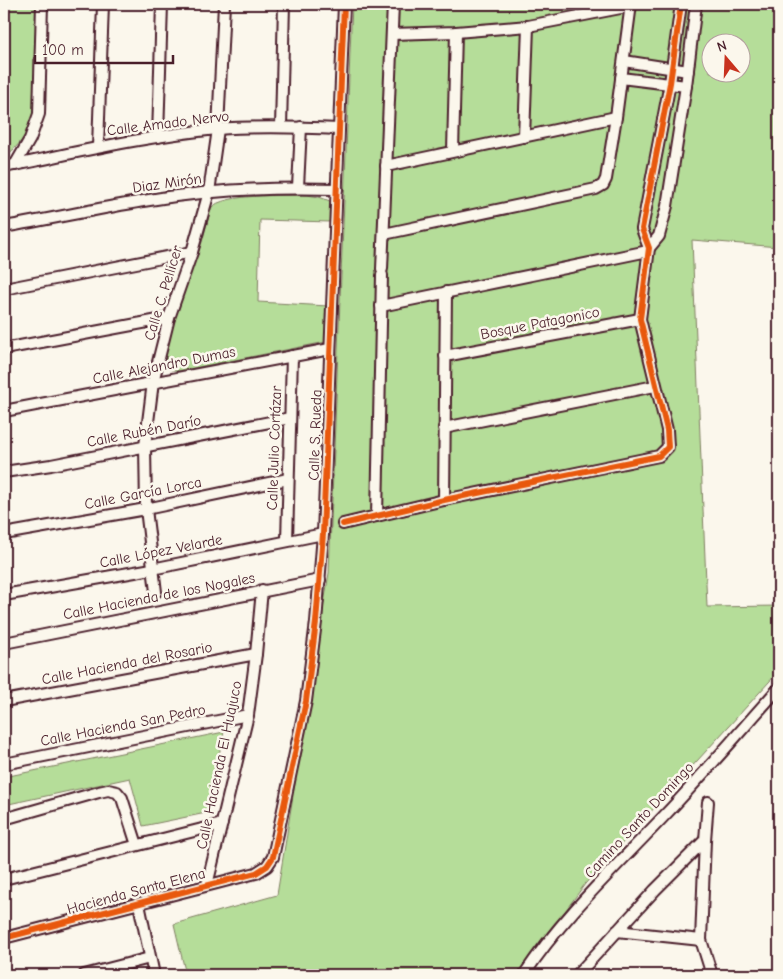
<svg xmlns="http://www.w3.org/2000/svg" width="783" height="979" font-family="'Comic Neue',sans-serif">
<style>
.green{fill:#b5dd99;stroke:#807e62;fill-rule:evenodd}
.lines{fill:none;stroke-linecap:round;stroke-linejoin:round}
.minor-casing{stroke:#4a1f2b;stroke-width:14}
.minor{stroke:#fbf7ec;stroke-width:10}
.cycleway-casing{stroke:#fbf7ec;stroke-width:9}
.cycleway{stroke:#e8590c;stroke-width:6}
.labels{text-anchor:middle;stroke-width:5;stroke-linejoin:round;paint-order:stroke}
.street-label{font-size:15px;fill:#4a1f2b;stroke:#fbf7ec}
</style>
<rect width="100%" height="100%" fill="#fbf7ec"/>
<filter id="ink" filterUnits="userSpaceOnUse"><feTurbulence type="fractalNoise" baseFrequency=".02" numOctaves="2"/><feDisplacementMap in="SourceGraphic" scale="10" xChannelSelector="R" yChannelSelector="G"/><feConvolveMatrix kernelMatrix="1 2 1 2 8 2 1 2 1" color-interpolation-filters="sRGB"/></filter>
<g filter="url(#ink)">
<g class="green">
<path d="M4,4H38L33,114C28,136 20,144 4,158Z"/>
<path d="M352,4H779V247L692,240L707,607L779,606V671L585,884L518,975H186L174,924L277,895L329,573ZM710,42H740V72H710Z"/>
<path d="M307,195L319,197L330,201L331,222L260,220L258,302L328,306L326,342L179,371L169,369L165,357L170,338L176,313L202,242L211,208C223,193 286,196 307,195Z"/>
<polygon points="224,732 206,813 143,826 130,778 4,805 4,777"/>
</g>
<g class="lines">
<defs>
<g id="minor">
<polyline points="392,34 456,32 528,26 631,6"/>
<polyline points="624,61 688,71"/>
<polyline points="621,78 686,86"/>
<polyline points="281,127 284,4"/>
<polyline points="158,137 162,4"/>
<polyline points="524,137 528,26"/>
<polyline points="98,147 103,4"/>
<polyline points="453,151 456,32"/>
<polyline points="15,165 30,139 39,114 42,4"/>
<polyline points="386,166 616,117"/>
<path d="M4,167C75,153 145,136 217,129C257,126 298,127 339,129"/>
<polyline points="298,187 301,127"/>
<path d="M4,227C50,219 96,209 143,201C207,190 272,187 337,189"/>
<polyline points="384,234 596,189 603,185 606,179 616,117 631,4"/>
<polyline points="649,248 659,236 667,206 686,86 696,4"/>
<polyline points="382,269 393,4"/>
<polyline points="4,289 192,252"/>
<polyline points="381,306 648,251"/>
<polyline points="4,349 169,318"/>
<polyline points="445,356 640,319"/>
<polyline points="4,411 330,349"/>
<polyline points="444,428 655,386"/>
<polyline points="4,472 51,465 290,418"/>
<polyline points="444,500 446,292"/>
<polyline points="377,516 382,275"/>
<polyline points="343,524 444,500 659,456 668,447 667,430 640,319 649,248 642,229 670,83 681,4"/>
<polyline points="4,534 146,509 288,479"/>
<polyline points="287,541 292,356"/>
<polyline points="156,592 146,509 145,446 153,382 169,318 192,252 209,192 218,129 224,4"/>
<polyline points="4,595 152,569 323,534"/>
<polyline points="4,643 320,580"/>
<polyline points="4,701 256,654"/>
<polyline points="4,764 248,715"/>
<polyline points="708,802 705,840 701,940 712,975"/>
<polyline points="4,819 99,792 108,790 117,792 122,798 137,845"/>
<polyline points="4,879 222,824"/>
<polyline points="207,885 248,715 256,654 262,590"/>
<polyline points="139,904 154,975"/>
<polyline points="617,931 701,940"/>
<polyline points="4,938 256,873 267,866 273,857 306,701 316,622 323,534 344,4"/>
<polyline points="84,975 150,958"/>
<path d="M524,975C563,916 616,867 665,815C704,774 741,730 779,688"/>
<polyline points="577,975 655,890 705,840"/>
</g>
</defs>
<use href="#minor" class="minor-casing"/>
<use href="#minor" class="minor"/>
<defs>
<g id="cycleway">
<polyline points="343,524 444,500 659,456 668,447 667,430 640,319 649,248 642,229 670,83 681,4"/>
<polyline points="4,938 256,873 267,866 273,857 306,701 316,622 323,534 344,4"/>
</g>
</defs>
<use href="#cycleway" class="cycleway-casing"/>
<use href="#cycleway" class="cycleway"/>
</g>
</g>
<g class="labels">
<g class="street-label">
<text transform="translate(168 123) rotate(-7)" y="5">Calle Amado Nervo</text>
<text transform="translate(167 183) rotate(-8)" y="5">Diaz Mirón</text>
<text transform="translate(163 293) rotate(-73)" y="5">Calle C. Pellicer</text>
<text transform="translate(540 323) rotate(-11)" y="5">Bosque Patagonico</text>
<text transform="translate(164 365) rotate(-11)" y="5">Calle Alejandro Dumas</text>
<text transform="translate(144 431) rotate(-11)" y="5">Calle Rubén Darío</text>
<text transform="translate(315 435) rotate(-88)" y="5">Calle S. Rueda</text>
<text transform="translate(274 448) rotate(-88)" y="5">Calle Julio Cortázar</text>
<text transform="translate(143 493) rotate(-11)" y="5">Calle García Lorca</text>
<text transform="translate(161 551) rotate(-11)" y="5">Calle López Velarde</text>
<text transform="translate(159 596) rotate(-11)" y="5">Calle Hacienda de los Nogales</text>
<text transform="translate(127 663) rotate(-11)" y="5">Calle Hacienda del Rosario</text>
<text transform="translate(123 725) rotate(-11)" y="5">Calle Hacienda San Pedro</text>
<text transform="translate(219 765) rotate(-78)" y="5">Calle Hacienda El Huajuco</text>
<text transform="translate(639 820) rotate(-47)" y="5">Camino Santo Domingo</text>
<text transform="translate(136 891) rotate(-15)" y="5">Hacienda Santa Elena</text>
</g>
</g>
<rect width="783" height="979" fill="none" stroke="#fbf7ec" stroke-width="20"/>
<rect x="10" y="10" width="763" height="959" fill="none" stroke="#4a1f2b" stroke-width="2" filter="url(#ink)"/>
<g transform="translate(726 58) rotate(341)"><circle r="24" fill="#fbf7ec" stroke="#b4a19f"/>
<path d="M0-4L9 19L0 12L-9 19Z" fill="#c8321e"/>
<text y="-8" font-size="14" font-weight="bold" text-anchor="middle" fill="#4a1f2b">N</text>
</g>
<path d="M35 55v8h138v-8" fill="none" stroke="#4a1f2b" stroke-width="2.5"/>
<text x="42" y="55" font-size="15" fill="#4a1f2b" stroke="#fbf7ec" stroke-width="4" paint-order="stroke">100 m</text>
</svg>
